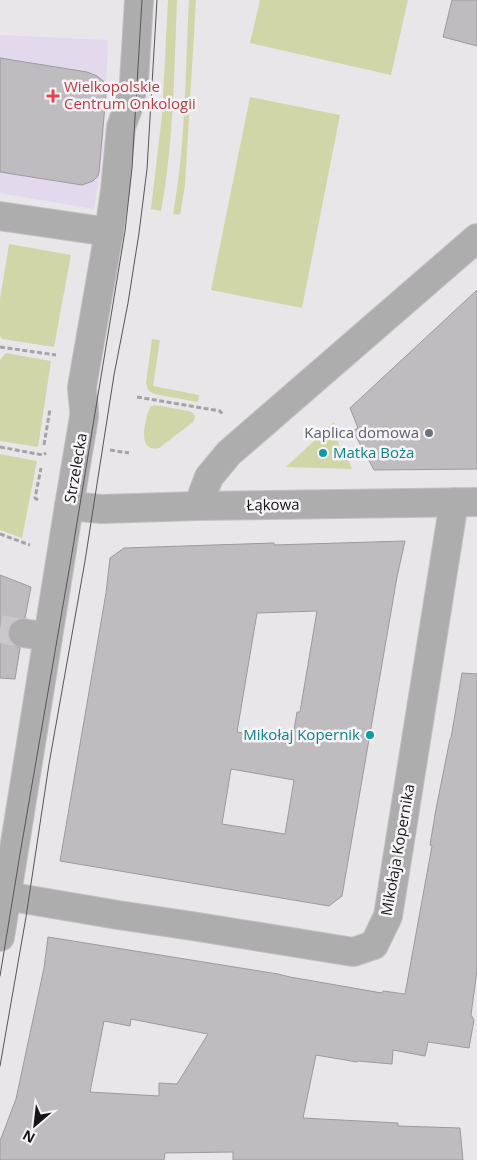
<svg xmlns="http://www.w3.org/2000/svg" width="477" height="1160" font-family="'Open Sans',sans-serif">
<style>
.medical{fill:#e3d9ed}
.green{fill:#d1d6a8}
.building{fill:#bebcbf;stroke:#9c9a9d;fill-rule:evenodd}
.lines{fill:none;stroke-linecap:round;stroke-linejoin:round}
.minor-tunnel{stroke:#c9c7c9;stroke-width:28;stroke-dasharray:28 14;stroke-linecap:butt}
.minor-casing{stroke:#c3c0c3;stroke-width:30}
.path{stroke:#a5a3a5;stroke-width:3;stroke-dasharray:5 2.5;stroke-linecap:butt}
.minor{stroke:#aeadad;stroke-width:28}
.tram{stroke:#565456;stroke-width:1}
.health-dot{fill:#e0444e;stroke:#f6f4f7;stroke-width:2}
.worship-dot{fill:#6b7280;stroke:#f6f4f7;stroke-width:2}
.culture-dot{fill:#0f9aa8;stroke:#f6f4f7;stroke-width:2}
.labels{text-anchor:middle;stroke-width:5;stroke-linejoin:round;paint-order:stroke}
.health-label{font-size:15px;fill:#be3a42;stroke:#f6f4f7;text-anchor:start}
.worship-label{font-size:15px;fill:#5b616d;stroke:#f6f4f7;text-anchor:end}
.culture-label{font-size:15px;fill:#0d838f;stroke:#f6f4f7;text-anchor:start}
.street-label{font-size:15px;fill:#161516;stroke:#f6f4f7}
</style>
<rect width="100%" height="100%" fill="#e9e6e9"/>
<polygon class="medical" points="0,35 108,40 103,152 94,209 0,193"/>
<g class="green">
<path d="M168,0H177C174,71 174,141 161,211L151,209L162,115Z"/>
<path d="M189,0H196L185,185L180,215L173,214C186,144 185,71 189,0Z"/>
<polygon points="260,0 408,0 391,75 250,43"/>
<polygon points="250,97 340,115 302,308 211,290"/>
<polygon points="9,244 71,255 54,347 2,339 0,336 0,299"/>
<polygon points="152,339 160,340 153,386 199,395 198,402 154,394 148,390 146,383"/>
<polygon points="6,353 51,361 38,447 0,441 0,360"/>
<path d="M155,405L189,411L193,413L195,417L193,422L159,448C136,454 145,419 150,407Z"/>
<polygon points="334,422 339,436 338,441 339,447 342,452 346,455 352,469 286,467"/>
<polygon points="0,454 37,461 22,538 0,530"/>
</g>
<g class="building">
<polygon points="452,0 477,0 477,46 443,37"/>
<polygon points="0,58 87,72 97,76 103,81 105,85 106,94 99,172 98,176 93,181 82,185 0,172"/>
<polygon points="477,290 477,469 374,470 353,431 358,428 350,408"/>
<path d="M405,541L397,577L342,896L329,906L60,861L106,593L110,558L124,548L274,543V545ZM317,611L300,712H297L292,742L237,732L257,613ZM231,769L294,780L285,834L222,824Z"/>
<polygon points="0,575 31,587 25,618 17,619 11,624 8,630 9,639 14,645 20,648 15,679 0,678"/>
<path d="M462,673L477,674V970L471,1015L474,1020L469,1048L428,1042L425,1056L393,1050L392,1064L358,1061L357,1062L316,1055L303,1118L398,1123V1126L460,1128L463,1160H233V1152L165,1153L164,1160H0V1141L16,1099L44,968L48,937L278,974L290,977L382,993L383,991L405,994L432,846L430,845L436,809L450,739L451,738ZM131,1019L208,1034L177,1084L159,1083V1096L90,1092L104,1021L130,1026Z"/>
</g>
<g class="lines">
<polyline class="minor-tunnel" points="0,629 23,633"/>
<defs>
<g id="minor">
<polyline points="0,216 109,232"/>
<polyline points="69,506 102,509 198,506 477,502"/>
<polyline points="198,506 209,477 229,453 477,238"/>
<polyline points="23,633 48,637"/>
<polyline points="6,896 118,915 192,926 353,952 374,945 388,916 454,502"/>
<path d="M0,937L69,506L84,417C85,407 82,397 82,387L109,232L115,190L121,127L128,108L134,82L139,0"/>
</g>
</defs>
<use href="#minor" class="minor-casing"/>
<g class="path">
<polyline points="0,347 56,355"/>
<polyline points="137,397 220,411 223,415"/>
<polyline points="44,445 50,409"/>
<polyline points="0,447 43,455 46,453"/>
<polyline points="110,450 129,453"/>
<polyline points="38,500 35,498 41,468"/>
<polyline points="0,534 30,545"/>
</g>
<use href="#minor" class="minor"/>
<g class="tram">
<polyline points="0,976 20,854 71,559 125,231 132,168 142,0"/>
<polyline points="0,1066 26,917 49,764 85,561 114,375 128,303 139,233 147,169 157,0"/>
</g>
</g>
<path class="health-dot" d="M50.5 88.5h5v5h5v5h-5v5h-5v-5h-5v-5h5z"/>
<circle class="worship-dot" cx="429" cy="433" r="5"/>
<g class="culture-dot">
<circle cx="323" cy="453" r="5"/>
<circle cx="370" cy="735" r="5"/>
</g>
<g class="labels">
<g class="health-label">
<text x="64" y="92">Wielkopolskie<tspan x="64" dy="17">Centrum Onkologii</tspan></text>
</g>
<g class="worship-label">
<text x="419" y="438">Kaplica domowa</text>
</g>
<g class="culture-label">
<text x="333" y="458">Matka Boża</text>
<text x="360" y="740" text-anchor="end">Mikołaj Kopernik</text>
</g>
<g class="street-label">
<text transform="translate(76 468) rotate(-80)" y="5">Strzelecka</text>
<text transform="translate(273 505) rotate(-1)" y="5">Łąkowa</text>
<text transform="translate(398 850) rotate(-80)" y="5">Mikołaja Kopernika</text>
</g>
</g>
<g transform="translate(35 1125) rotate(208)" stroke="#f6f4f7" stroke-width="4" paint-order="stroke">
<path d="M0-4L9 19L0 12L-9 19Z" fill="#161516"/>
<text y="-8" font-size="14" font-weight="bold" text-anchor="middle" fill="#161516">N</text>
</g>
</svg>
